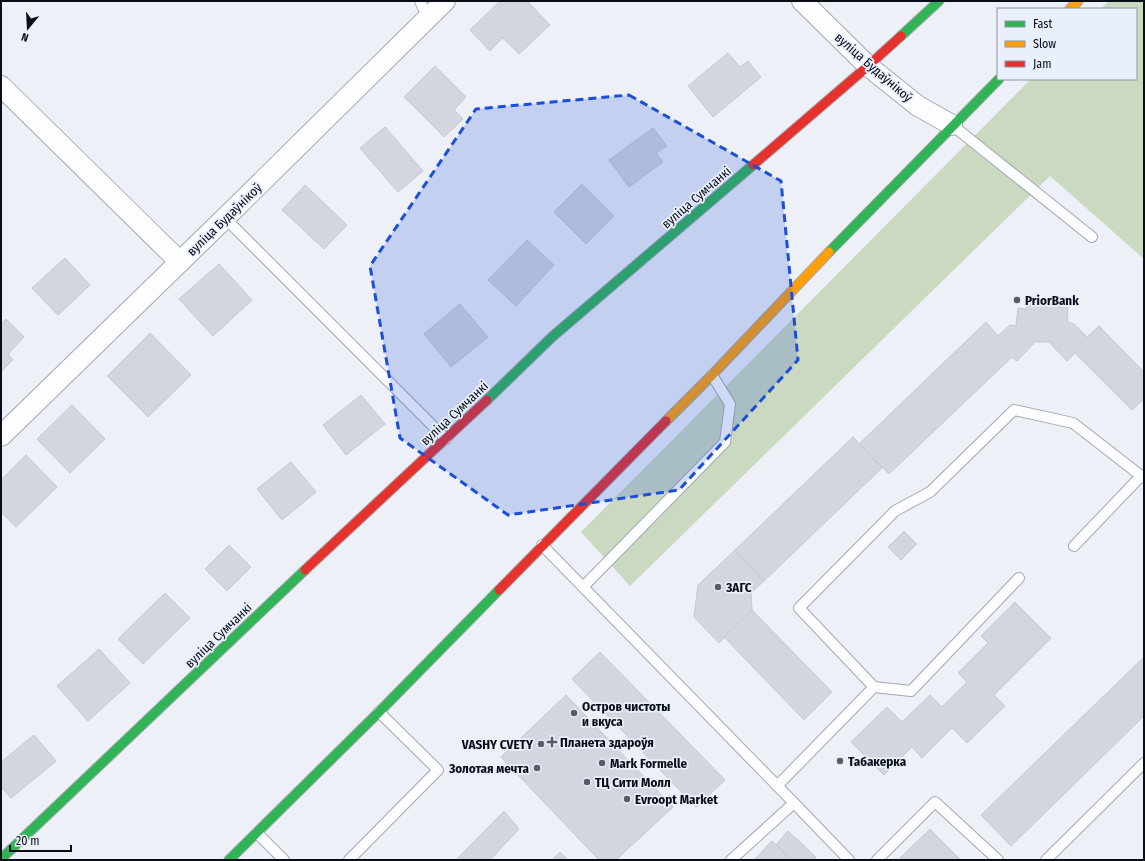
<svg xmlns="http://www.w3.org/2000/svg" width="1145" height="861" font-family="'Fira Sans Condensed',sans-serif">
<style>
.green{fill:#ccd9c1}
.building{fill:#d3d6df;stroke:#c4c8d0}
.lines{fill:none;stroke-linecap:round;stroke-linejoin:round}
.lane-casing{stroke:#a4a8b1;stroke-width:12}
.street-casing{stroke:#a4a8b1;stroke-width:22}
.fast-casing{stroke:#a4a8b1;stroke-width:11}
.slow-casing{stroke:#a4a8b1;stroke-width:11}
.jam-casing{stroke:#a4a8b1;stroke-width:11}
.lane{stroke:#fcfdfe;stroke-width:10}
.street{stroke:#fcfdfe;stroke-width:20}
.fast{stroke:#30b455;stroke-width:9}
.slow{stroke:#ff9f0a;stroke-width:9}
.jam{stroke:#e5322d;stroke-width:9}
.marked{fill:#1d4ed8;fill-opacity:0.2;stroke:#1d4ed8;stroke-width:3;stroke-dasharray:8 5;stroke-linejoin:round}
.poi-dot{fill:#595c65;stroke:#e9effb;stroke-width:1.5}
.labels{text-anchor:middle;stroke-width:3.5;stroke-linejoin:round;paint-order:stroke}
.street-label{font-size:13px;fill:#090d17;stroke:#e9effb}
.poi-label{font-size:13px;font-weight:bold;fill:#090d17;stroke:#e9effb;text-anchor:start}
</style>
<rect width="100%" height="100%" fill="#edf0f7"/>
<polygon class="green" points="1109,1 1144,1 1144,259 1050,176 630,586 581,532 1031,79 1136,79 1136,9 1101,9"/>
<g class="building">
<polygon points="500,1 527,1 550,25 519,54 503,38 490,51 470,30"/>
<polygon points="728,53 740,67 748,61 761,77 713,117 688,86"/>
<polygon points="435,66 466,97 454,110 463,119 444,137 404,97"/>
<polygon points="385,127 423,171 398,192 360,148"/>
<polygon points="653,128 667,146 656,153 663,162 629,187 609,160"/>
<polygon points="582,184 614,216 586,244 554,212"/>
<polygon points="305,185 347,225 324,249 282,210"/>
<polygon points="527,240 554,265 516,306 488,280"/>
<polygon points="65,258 90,285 58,315 32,288"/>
<polygon points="219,264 252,300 213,336 179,299"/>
<polygon points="1027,301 1056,302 1057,306 1068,308 1067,322 1074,324 1087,337 1099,326 1144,372 1144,399 1132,410 1075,353 1067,361 1049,342 1035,342 1017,361 1012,357 889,474 859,444 986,322 998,336 1010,325 1016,326 1018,308 1026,309"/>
<polygon points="460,304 488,337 451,367 424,334"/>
<polygon points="6,319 24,337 8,354 13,360 1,372 1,324"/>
<polygon points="150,333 191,375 148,417 107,376"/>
<polygon points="361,395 385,424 346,455 323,425"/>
<polygon points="72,405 105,439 70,473 37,439"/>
<polygon points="853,437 882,468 764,581 735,550"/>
<polygon points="26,455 57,487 16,527 1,512 1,480"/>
<polygon points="291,462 316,492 282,520 257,489"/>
<polygon points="904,531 917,544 901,560 888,547"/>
<polygon points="229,545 251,567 227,591 205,569"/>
<polygon points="735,550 764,581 751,593 752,610 719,643 694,617 698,585"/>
<polygon points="165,593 190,618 143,664 118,639"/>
<polygon points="1015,602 1051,638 994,695 1005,706 967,743 952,728 922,758 912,747 884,775 851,742 887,707 902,722 930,695 942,707 967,682 958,673 988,643 981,636"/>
<polygon points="752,610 832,692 804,720 724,637"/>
<polygon points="99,649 130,683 88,721 57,686"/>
<polygon points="600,652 725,780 696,807 572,679"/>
<polygon points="1144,657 1144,716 1011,846 981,815"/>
<polygon points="566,695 673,807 616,860 599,860 501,757"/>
<polygon points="34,735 56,761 11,798 1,787 1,762"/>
<polygon points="504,811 519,829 490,860 456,860"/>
<polygon points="930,829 961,860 902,860 900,858"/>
<polygon points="788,831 816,857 814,860 792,860 776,845"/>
<polygon points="772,841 792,860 754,860"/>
<polygon points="560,852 568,860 552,860"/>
</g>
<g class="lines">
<defs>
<g id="lane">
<polyline points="420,1 428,18"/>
<polyline points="952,125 1092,237"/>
<polyline points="225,218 446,439"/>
<polyline points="542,545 794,803 731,860"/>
<polyline points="1074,546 1141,476"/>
<polyline points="583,587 725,442 730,404 712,375"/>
<polyline points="874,687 911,691 1019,578"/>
<polyline points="777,786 874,687 799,608 895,511 930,492 1014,410 1073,423 1144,478"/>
<polyline points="794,803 849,860"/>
<polyline points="257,833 284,860"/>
<polyline points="349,860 438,770 379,712"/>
<polyline points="877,860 935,802 998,860"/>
<polyline points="1046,860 1144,763"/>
</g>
<g id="street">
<polyline points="802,1 868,66 918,106 952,125"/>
<polyline points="1,86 180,262"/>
<polyline points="1,436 225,218 445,1"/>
</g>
<g id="fast">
<polyline points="901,36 939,1"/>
<polyline points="829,252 999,79"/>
<polyline points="487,400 552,337 753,165"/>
<polyline points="1,859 305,570"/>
<polyline points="229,860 379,712 499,590"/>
</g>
<g id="slow">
<polyline points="1070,9 1078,1"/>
<polyline points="666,421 712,375 829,252"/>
</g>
<g id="jam">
<polyline points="753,165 868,66 901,36"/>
<polyline points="305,570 487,400"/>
<polyline points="499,590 666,421"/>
</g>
</defs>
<use href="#lane" class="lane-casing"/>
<use href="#street" class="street-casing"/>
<use href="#fast" class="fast-casing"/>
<use href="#slow" class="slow-casing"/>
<use href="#jam" class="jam-casing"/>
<use href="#lane" class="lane"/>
<use href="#street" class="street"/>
<use href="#fast" class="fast"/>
<use href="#slow" class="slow"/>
<use href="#jam" class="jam"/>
</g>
<path class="marked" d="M629,95L781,181L798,360L679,490L508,515L400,438L370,266L476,109Z"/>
<g class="poi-dot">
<circle cx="1017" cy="300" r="4"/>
<circle cx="718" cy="587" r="4"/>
<circle cx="574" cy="713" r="4"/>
<path d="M550 736h4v4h4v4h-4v4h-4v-4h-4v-4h4z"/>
<circle cx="541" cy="744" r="4"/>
<circle cx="840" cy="761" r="4"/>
<circle cx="602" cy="763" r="4"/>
<circle cx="537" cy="768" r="4"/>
<circle cx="587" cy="782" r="4"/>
<circle cx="627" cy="799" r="4"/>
</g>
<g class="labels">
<g class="street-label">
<text transform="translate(874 67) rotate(41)" y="5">вуліца Будаўнікоў</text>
<text transform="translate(696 197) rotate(-41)" y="5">вуліца Сумчанкі</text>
<text transform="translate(224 219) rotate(-44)" y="5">вуліца Будаўнікоў</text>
<text transform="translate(454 413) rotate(-43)" y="5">вуліца Сумчанкі</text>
<text transform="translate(218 635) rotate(-44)" y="5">вуліца Сумчанкі</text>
</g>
<g class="poi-label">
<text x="1025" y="305">PriorBank</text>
<text x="726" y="592">ЗАГС</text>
<text x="582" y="711">Остров чистоты<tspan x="582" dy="15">и вкуса</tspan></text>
<text x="560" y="747">Планета здароўя</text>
<text x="533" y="749" text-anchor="end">VASHY CVETY</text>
<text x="848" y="766">Табакерка</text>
<text x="610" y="768">Mark Formelle</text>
<text x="529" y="773" text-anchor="end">Золотая мечта</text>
<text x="595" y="787">ТЦ Сити Молл</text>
<text x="635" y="804">Evroopt Market</text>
</g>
</g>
<rect width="1145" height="861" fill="none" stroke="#090d17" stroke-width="4"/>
<rect x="997" y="8" width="140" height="72" fill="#e9effb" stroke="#8f95a0"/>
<rect x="1005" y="21" width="20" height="6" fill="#30b455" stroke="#8f95a0"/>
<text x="1033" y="28" font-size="12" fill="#090d17">Fast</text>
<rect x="1005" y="41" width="20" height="6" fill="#ff9f0a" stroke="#8f95a0"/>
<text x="1033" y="48" font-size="12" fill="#090d17">Slow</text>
<rect x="1005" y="61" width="20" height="6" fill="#e5322d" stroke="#8f95a0"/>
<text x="1033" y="68" font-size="12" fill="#090d17">Jam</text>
<g transform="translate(28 28) rotate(198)" stroke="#e9effb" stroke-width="3" paint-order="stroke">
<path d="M0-3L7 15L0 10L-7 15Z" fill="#090d17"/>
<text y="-6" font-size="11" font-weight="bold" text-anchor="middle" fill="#090d17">N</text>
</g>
<path d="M10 845v6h61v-6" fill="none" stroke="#090d17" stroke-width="2"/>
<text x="16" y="845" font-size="12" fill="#090d17" stroke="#e9effb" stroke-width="3" paint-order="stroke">20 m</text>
</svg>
